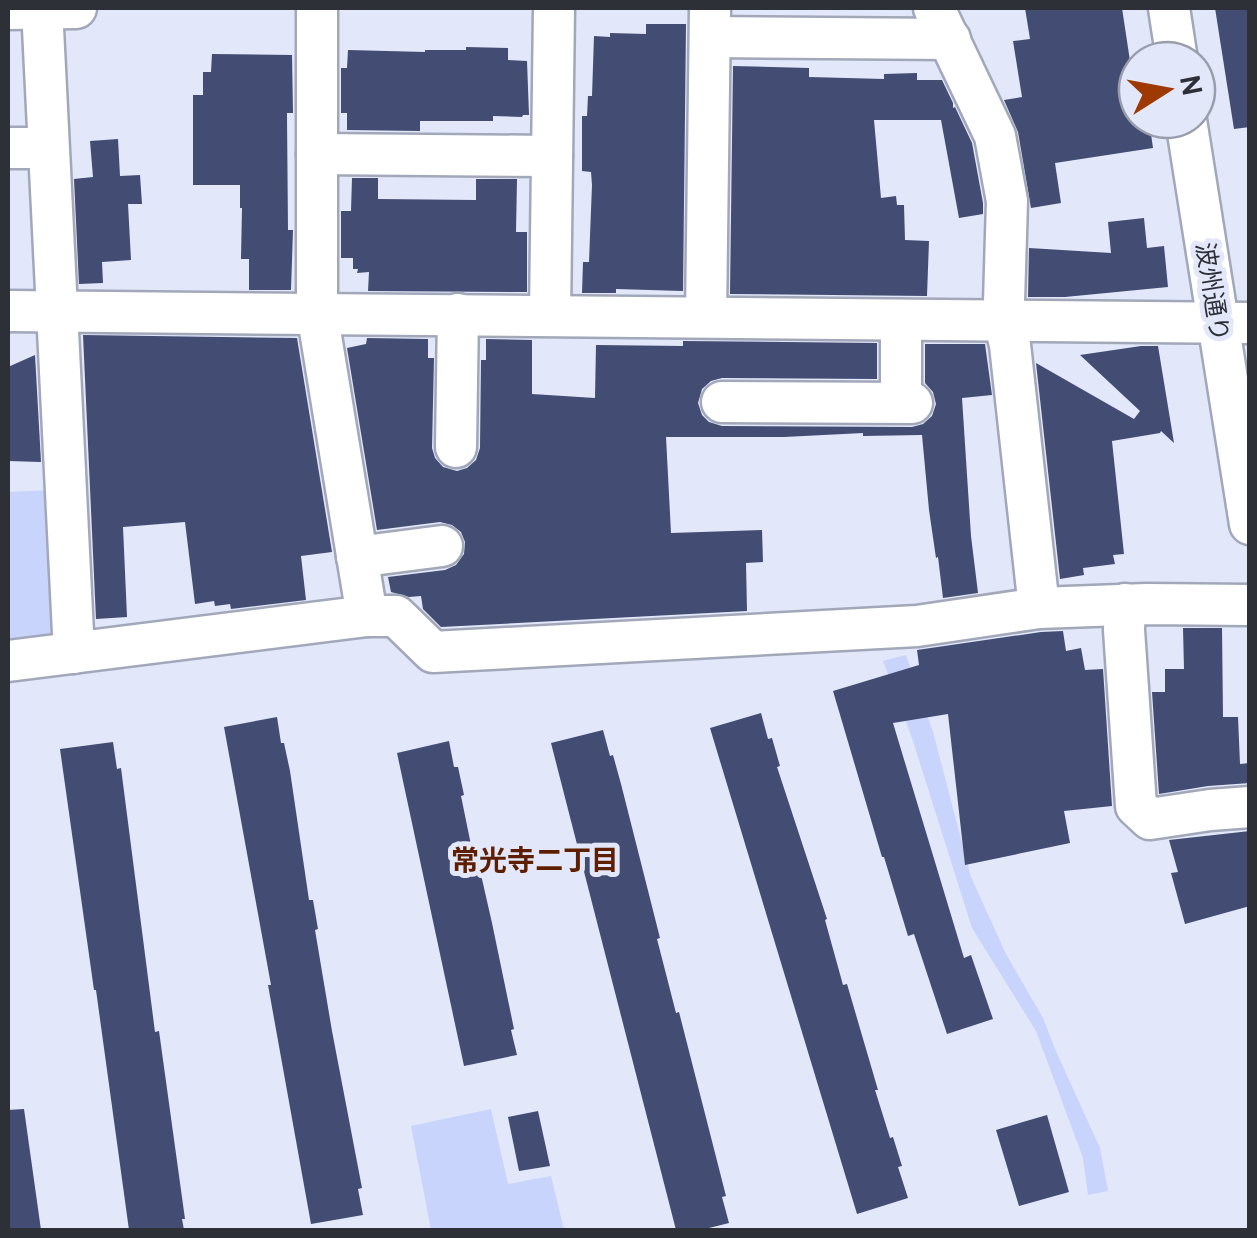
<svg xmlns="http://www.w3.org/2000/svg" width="1257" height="1238" font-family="Overpass,'Noto Sans JP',sans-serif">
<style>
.green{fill:#c9d4fc}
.building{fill:#434c72}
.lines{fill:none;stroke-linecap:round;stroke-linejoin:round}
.minor-casing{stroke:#a2a8ba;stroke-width:45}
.minor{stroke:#fff;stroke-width:40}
.labels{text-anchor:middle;stroke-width:10;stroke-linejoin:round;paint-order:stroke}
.street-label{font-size:25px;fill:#2e3037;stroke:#e2e7fa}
.neighbourhood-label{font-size:28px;font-weight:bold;fill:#5e1f00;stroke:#e2e7fa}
</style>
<rect width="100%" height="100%" fill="#e2e7fa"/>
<g class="green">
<polygon points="49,490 57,628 43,644 8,648 8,492"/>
<polygon points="906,655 933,732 971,877 1006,954 1043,1018 1055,1049 1100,1148 1108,1191 1088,1195 1083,1158 1036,1031 972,928 912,738 883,661"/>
<polygon points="491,1109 508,1184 551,1176 564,1230 431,1230 411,1126"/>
</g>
<g class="building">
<polygon points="1025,8 1122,8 1135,94 1137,94 1137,120 1149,120 1153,148 1055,163 1061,203 1031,208 1018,132 1004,100 1022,97 1013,41 1030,39"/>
<polygon points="1215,8 1250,8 1250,127 1234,129"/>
<polygon points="646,24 686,24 683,291 616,289 616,293 582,293 583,262 589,262 592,185 591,172 582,171 582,116 587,116 588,96 592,96 594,36 610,37 610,33 646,34"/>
<polygon points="466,47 508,48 508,60 527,61 529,115 523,115 522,117 493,116 493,121 420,121 420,131 347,130 347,113 341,113 341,68 347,68 348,50 425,52 425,50 466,50"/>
<polygon points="212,54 292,55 293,113 287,113 287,117 288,230 293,230 291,290 249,290 249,259 241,259 242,208 240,208 240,185 193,185 193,95 203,95 203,72 211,72"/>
<polygon points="733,66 809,68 809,77 884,79 884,74 917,73 917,80 942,80 953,103 953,108 955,107 972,143 983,203 983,214 959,218 941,120 874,120 881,198 896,196 897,205 904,205 905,240 929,241 927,296 730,294"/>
<polygon points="118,139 120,176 140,175 142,204 128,204 131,260 102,262 103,283 79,284 74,179 93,177 90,141"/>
<polygon points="352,178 378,178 378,199 476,200 476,179 517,179 516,232 527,232 527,292 368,291 369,272 357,273 358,269 353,269 353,258 341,258 341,211 351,211"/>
<polygon points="1144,218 1147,248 1164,246 1168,287 1065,297 1028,297 1029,248 1111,253 1108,222"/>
<polygon points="83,335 297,338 332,552 301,556 306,600 231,609 230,604 215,606 214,601 195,604 185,522 123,527 127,617 96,619"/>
<polygon points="367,338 428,339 428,358 434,358 432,448 435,458 443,467 457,471 467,468 476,460 480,448 481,360 486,360 486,339 532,340 532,394 595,398 596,345 683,346 683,341 877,343 877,379 722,378 711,381 702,389 698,403 702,415 709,422 722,426 912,427 923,424 932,416 936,404 933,392 925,383 925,344 985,344 992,395 962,398 971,536 978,593 943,598 938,557 936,558 929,510 922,435 863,436 863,433 784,437 666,437 671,533 762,530 763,562 746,563 747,611 441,627 423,609 421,596 409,597 391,592 388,577 445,570 456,565 464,554 465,542 461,532 452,525 440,522 377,530 347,348 366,344"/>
<polygon points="1141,346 1158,346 1174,443 1161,431 1160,433 1112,441 1124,554 1113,555 1115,564 1083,568 1084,575 1060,579 1036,363 1134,419 1140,411 1080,355"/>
<polygon points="35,355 41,462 8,461 8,367"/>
<polygon points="1183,628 1222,628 1223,717 1238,717 1240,764 1250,763 1250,783 1208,786 1159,794 1152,692 1165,692 1165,669 1184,669"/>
<polygon points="1063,631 1066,651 1081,648 1085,670 1103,669 1112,806 1064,811 1070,843 965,865 948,714 893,723 964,958 971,955 993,1019 947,1034 914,934 908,936 884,857 882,857 833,691 919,665 917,650 1041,632"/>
<polygon points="761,713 768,739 772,738 780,766 777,767 827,919 825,920 843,985 847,984 878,1090 875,1090 890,1138 893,1137 902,1166 898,1167 908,1198 857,1214 710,728"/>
<polygon points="277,717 281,743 284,743 290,771 309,900 313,900 318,929 315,930 332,1031 362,1188 358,1189 363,1215 311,1224 268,985 271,985 224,727"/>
<polygon points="603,730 610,756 613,755 621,784 660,938 657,939 676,1013 679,1012 726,1196 722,1197 729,1223 701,1230 676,1230 551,743"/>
<polygon points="449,741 454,767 458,767 464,795 461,796 471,845 474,844 492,923 514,1029 511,1030 517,1055 464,1066 397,753"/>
<polygon points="113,742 117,769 121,768 155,1032 159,1031 185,1219 182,1219 184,1230 129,1230 96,990 94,990 60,749"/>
<polygon points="1250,831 1250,906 1185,924 1171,873 1178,872 1169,840"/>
<polygon points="24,1109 41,1230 8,1230 8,1110"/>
<polygon points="538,1111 550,1166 519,1171 508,1117"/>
<polygon points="1047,1115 1069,1192 1019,1206 996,1130"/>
</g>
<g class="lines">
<defs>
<g id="minor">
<polyline points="42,8 74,653"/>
<polyline points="317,8 317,312 367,616"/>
<polyline points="934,8 995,136 1007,201 1004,302 1004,321 1010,345 1039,608"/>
<polyline points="1169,8 1177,60"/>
<polyline points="8,9 76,8"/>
<polyline points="710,37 950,39"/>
<polyline points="1186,120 1250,524"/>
<polyline points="8,148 48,148"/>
<polyline points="317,154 552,156"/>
<polyline points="8,311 1250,323"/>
<polyline points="550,315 554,8"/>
<polyline points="706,317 710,8"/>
<polyline points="722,402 912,403"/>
<polyline points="901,402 901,320"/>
<polyline points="456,447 458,314"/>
<polyline points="357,557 442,546"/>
<polyline points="1125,604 1124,630 1136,806 1150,819 1210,810 1250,807"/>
<polyline points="8,661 367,616 396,616 433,652 917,626 1039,608 1147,604 1250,605"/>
</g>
</defs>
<use href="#minor" class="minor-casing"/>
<use href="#minor" class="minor"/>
</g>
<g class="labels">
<g class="street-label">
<text transform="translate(1213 292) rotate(81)" y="9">波州通り</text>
</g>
<g class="neighbourhood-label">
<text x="535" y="870">常光寺二丁目</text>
</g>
</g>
<rect width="1257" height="1238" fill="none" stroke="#2e3037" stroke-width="20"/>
<g transform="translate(1167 90) rotate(79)"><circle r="48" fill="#e2e7fa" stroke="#9a9eac" stroke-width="2.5"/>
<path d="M0-8L18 38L0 25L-18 38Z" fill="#9d3901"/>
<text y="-15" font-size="28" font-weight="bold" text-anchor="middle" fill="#2e3037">N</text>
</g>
</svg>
